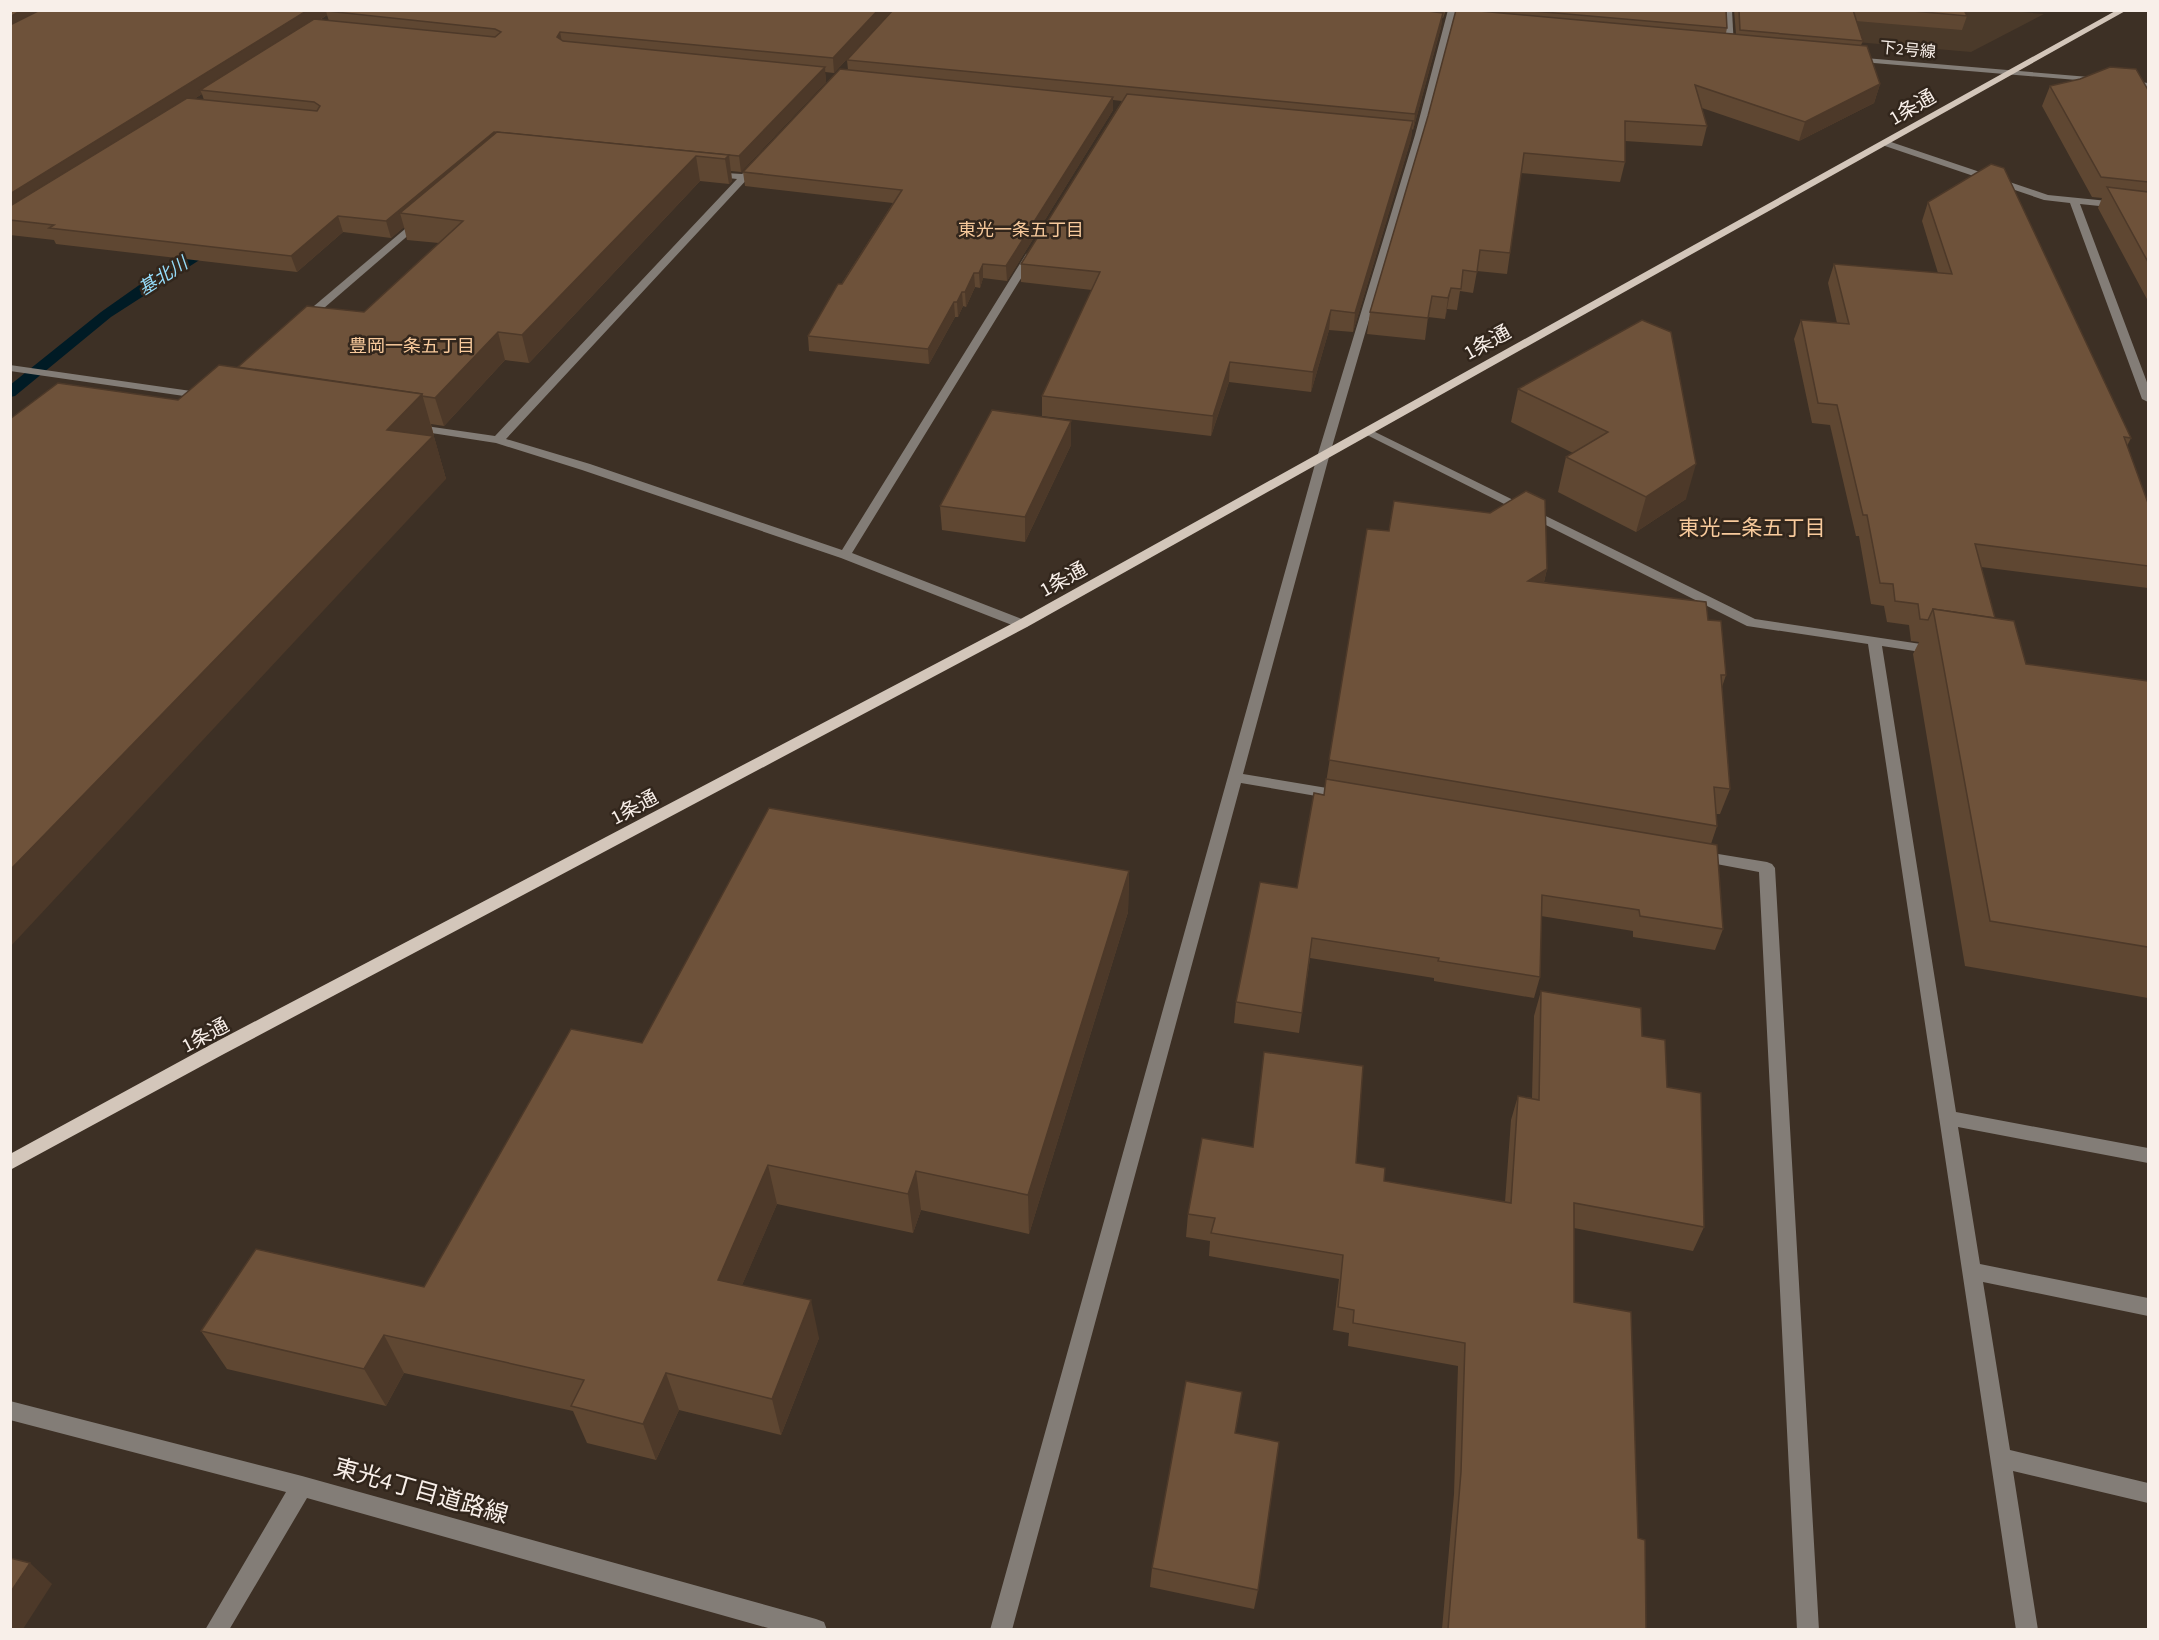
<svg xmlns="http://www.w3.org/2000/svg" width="2159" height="1640" font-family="'Source Sans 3','Noto Sans JP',sans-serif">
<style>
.built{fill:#4b3a2a}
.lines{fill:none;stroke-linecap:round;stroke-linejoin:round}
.stream{fill:#001b25;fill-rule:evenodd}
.minor{fill:#837d77;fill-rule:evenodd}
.major{fill:#d3c6ba;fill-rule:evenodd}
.wall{fill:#5f4732;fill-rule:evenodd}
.shaded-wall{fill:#4d3929}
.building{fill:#6e523a;stroke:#4d3929;stroke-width:1.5}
.labels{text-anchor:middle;stroke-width:5;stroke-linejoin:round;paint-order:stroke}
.far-street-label{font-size:16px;fill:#f8efe9;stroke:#32261c}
.far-neighbourhood-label{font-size:18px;fill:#f8ca9c;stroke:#32261c}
.far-water-label{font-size:18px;font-style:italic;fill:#95dcfa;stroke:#32261c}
.street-label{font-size:20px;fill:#f8efe9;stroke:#32261c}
.neighbourhood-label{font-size:21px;fill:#f8ca9c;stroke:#32261c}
.near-street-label{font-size:24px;fill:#f8efe9;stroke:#32261c}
</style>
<rect width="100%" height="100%" fill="#3d3025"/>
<polygon class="built" points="1999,10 2044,14 1971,52 1751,33 1875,11"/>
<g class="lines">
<polygon class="stream" points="210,243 215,244 216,247 215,250 111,317 15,396 10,397 10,385 101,312 152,276"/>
<g class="minor">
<polygon points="1448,10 1456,10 1423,135 1329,457 1243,774 1345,791 1352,796 1345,801 1241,783 1012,1630 990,1630 1317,457 1415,135"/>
<polygon points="1724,10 1732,10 1734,48 1730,50 1726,48"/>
<polygon points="1853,57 2101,78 2105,80 2101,82 1850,61 1849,59"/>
<polygon points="2125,80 2148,83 2148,87 2122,84 2122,80"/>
<polygon points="1885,142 1891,142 2048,195 2148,205 2148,211 2080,204 2148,385 2148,402 2142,399 2070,203 2044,200 1885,146"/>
<polygon points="748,170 751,171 751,175 506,439 590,464 842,550 1026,254 1034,252 1036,254 852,553 1027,621 1029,624 1027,627 1017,627 841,558 582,470 496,443 412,430 406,427 412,424 495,436 737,179 710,176 710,172 742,174"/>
<polygon points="418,218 426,220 309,321 301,321 301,317"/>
<polygon points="10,365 205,393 211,396 205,399 10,371"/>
<polygon points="1367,428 1755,619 1934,646 1941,650 1934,654 1882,646 1956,1112 2148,1148 2148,1163 1958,1127 1980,1264 2148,1298 2148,1316 1983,1282 2010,1450 2148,1483 2148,1503 2013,1471 2038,1630 2016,1630 1868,644 1747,626 1363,433 1361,431"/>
<polygon points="1700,851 1767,862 1772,864 1775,868 1819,1630 1797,1630 1759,872 1695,860 1692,856 1695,852"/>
<polygon points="10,1401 302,1476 816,1619 824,1622 827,1630 775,1630 307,1498 229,1630 205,1630 286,1492 10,1420"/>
</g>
<polygon class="major" points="2117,10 2127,10 1027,627 222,1055 10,1170 10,1154 210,1045 1017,621"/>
</g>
<g class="wall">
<path d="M10,10H892L834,73L825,72L826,82L741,172L731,171L732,181L729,184L700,181L529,363L505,360L444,426L431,424L434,436V437L446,479L178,400L238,367L364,312L439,243L407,240L404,227L391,238L343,232L297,272L56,244L54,240L10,235ZM327,15L329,21L320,20ZM202,94L204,100L194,99Z"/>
<polygon points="893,10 1446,10 1443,18 1442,18 1441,27 1413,130 1412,129 1411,139 1353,332 1329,330 1311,392 1229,382 1211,436 1042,416 1042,396 1092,290 1021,282 1021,264 1122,101 1113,100 1113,110 1007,281 983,278 980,288 975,287 966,307 963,306 958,317 955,317 929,364 809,351 808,336 893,203 745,186 743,172 848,70 847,60"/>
<polygon points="1456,10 1726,10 1727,28 1726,33 1736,34 1734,10 1964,10 1967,16 1962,30 1856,21 1863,41 1861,45 1880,84 1874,103 1799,141 1702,108 1707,126 1702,146 1625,141 1625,162 1620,182 1521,173 1510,253 1507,274 1477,271 1473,293 1460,291 1457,310 1447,309 1445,319 1428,317 1425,340 1367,334 1370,312 1428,116"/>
<polygon points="2050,86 2148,90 2148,301 2098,208 2102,198 2092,197 2042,106"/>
<polygon points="1928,202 2131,438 2127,446 2148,503 2148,588 1981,567 1995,618 2026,664 2148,681 2148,998 1965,966 1913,654 1919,642 1911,641 1909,625 1887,622 1884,606 1871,604 1859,536 1856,536 1830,425 1812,423 1794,339 1801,320 1837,323 1828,283 1834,264 1938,273 1922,221"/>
<polygon points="1642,320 1686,499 1636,532 1558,492 1566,457 1573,453 1511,422 1518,389"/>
<polygon points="1071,445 1025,542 942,530 940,506"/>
<polygon points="1367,529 1547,569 1544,582 1708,620 1726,675 1722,687 1730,789 1720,814 1716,814 1717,826 1711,844 1723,929 1715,950 1633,937 1633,931 1541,916 1540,977 1534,998 1434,981 1434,978 1310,958 1299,1033 1234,1023 1236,1002 1297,888 1324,795"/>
<polygon points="1129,871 1128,912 1029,1234 921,1210 913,1233 777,1204 742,1285 819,1338 781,1435 679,1410 656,1460 587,1443 573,1411 404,1373 386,1406 227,1369 201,1331 424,1287 642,1043"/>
<polygon points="1541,991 1642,1036 1667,1087 1704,1227 1693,1251 1574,1228 1574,1302 1638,1538 1646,1629 1442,1629 1454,1494 1458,1366 1348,1346 1349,1333 1333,1330 1339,1279 1209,1256 1210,1241 1186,1237 1188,1214 1356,1163 1384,1181 1505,1202 1511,1120 1518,1096 1532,1098 1534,1016"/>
<polygon points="1239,1413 1235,1433 1258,1590 1254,1609 1150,1587 1152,1568"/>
</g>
<g class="shaded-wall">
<polygon points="22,10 53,10 10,34 10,17"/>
<polygon points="308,10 335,10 326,11 327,15 208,90 200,90 202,94 10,214 10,194"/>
<polygon points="878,10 892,10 834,73 833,58"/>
<polygon points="1443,13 1441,27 1413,130 1415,114"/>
<polygon points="560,32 563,47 557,37"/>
<polygon points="825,67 826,82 741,172 739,156"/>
<polygon points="1880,84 1874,103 1799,141 1805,122"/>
<polygon points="1113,97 1113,110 1007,281 1006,266"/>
<polygon points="1413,121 1411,139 1353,332 1355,313"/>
<polygon points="494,132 497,148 400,213 404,227 391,238 386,221"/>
<polygon points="729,155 732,181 729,184 725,159"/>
<polygon points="696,156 700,181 529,363 522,335"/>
<polygon points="338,216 343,232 297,272 291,256"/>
<polygon points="983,264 983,278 980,288 979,273"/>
<polygon points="974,273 975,287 966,307 965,292"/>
<polygon points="1451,288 1447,309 1445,319 1448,298"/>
<polygon points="962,292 963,306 958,317 957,302"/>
<polygon points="954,302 955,317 929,364 928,349"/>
<polygon points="1331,310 1329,330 1311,392 1313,372"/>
<polygon points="498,332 505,360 444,426 435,398"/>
<polygon points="1230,362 1229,382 1211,436 1213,416"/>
<polygon points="422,394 446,479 10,947 10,870 387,430"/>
<polygon points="1071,421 1071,445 1025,542 1025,517"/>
<polygon points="1696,464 1686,499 1636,532 1646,497"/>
<polygon points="1547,569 1541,593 1528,581"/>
<polygon points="1129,871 1128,912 1029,1234 1028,1195"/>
<polygon points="768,1165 777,1204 728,1318 718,1280"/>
<polygon points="916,1171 921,1210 913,1233 908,1194"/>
<polygon points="811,1300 819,1338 781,1435 772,1399"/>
<polygon points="384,1335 404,1373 386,1406 364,1369"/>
<polygon points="666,1373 679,1410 656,1460 643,1424"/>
<polygon points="30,1563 52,1584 23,1629 10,1629 10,1593"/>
</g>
<g class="building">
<polygon points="10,10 22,10 10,17"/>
<polygon points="40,10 308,10 10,194 10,25"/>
<polygon points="327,10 878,10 833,58 560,32 557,37 563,41 825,67 739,156 494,132 386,221 338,216 291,256 49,228 54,225 10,220 10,206 187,98 317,111 320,106 314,102 200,90 314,19 495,37 501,32 495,29 326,11"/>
<polygon points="893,10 1420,10 1443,13 1415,114 847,60"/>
<polygon points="1456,10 1468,10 1867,46 1880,84 1805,122 1695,85 1707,126 1625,121 1625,162 1524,153 1510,253 1480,250 1477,272 1463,270 1461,289 1451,288 1448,298 1432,296 1428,318 1370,312 1428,116"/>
<polygon points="1521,10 1726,10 1727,28"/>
<polygon points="1739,10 1853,10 1863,41 1740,30"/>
<polygon points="1902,10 1964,10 1967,16"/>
<polygon points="2110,67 2136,69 2148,90 2148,182 2101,177 2050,86 2080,79"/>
<polygon points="840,69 1113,97 1006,266 983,264 979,273 974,273 965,292 962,292 957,302 954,302 928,349 808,336 838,284 842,284 902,190 743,172"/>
<polygon points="1127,94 1413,121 1355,313 1331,310 1313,372 1230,362 1213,416 1042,396 1100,272 1021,264"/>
<polygon points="497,132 729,155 725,159 696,156 522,335 498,332 435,398 422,396 422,394 238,367 307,306 364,312 463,221 400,213"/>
<polygon points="1991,164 2004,168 2131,438 2124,437 2148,503 2148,566 1975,544 1995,618 1933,609 1928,620 1920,619 1918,604 1895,601 1893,584 1880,583 1867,515 1863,515 1837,405 1818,403 1801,320 1849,324 1834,264 1952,274 1928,202"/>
<polygon points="2107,187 2148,192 2148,262"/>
<polygon points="1642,320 1671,332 1696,464 1646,497 1566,457 1608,432 1518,389"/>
<polygon points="219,365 422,394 387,430 433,436 10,870 10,419 58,383 178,400"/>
<polygon points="992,410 1071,421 1025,517 940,506"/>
<polygon points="1526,491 1545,500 1547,569 1528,581 1706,602 1708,620 1721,621 1726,675 1721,675 1730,789 1714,787 1717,826 1329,760 1367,529 1389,531 1394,501 1490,513"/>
<polygon points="1933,609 2014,621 2026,664 2148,681 2148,947 1990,921"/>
<polygon points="1326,779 1717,845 1723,929 1640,916 1639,910 1542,895 1540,977 1438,961 1439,958 1312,938 1302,1013 1236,1002 1260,882 1297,888 1314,793 1324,795"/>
<polygon points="769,808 1129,871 1028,1195 916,1171 908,1194 768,1165 718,1280 811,1300 772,1399 666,1373 643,1424 571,1406 584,1380 384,1335 364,1369 201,1331 256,1249 424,1287 571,1029 642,1043"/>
<polygon points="1541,991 1641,1008 1642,1036 1665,1040 1667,1087 1701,1093 1704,1227 1574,1203 1574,1302 1631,1312 1638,1538 1645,1540 1646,1629 1448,1629 1461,1472 1465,1343 1353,1323 1354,1310 1338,1307 1343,1255 1211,1233 1215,1218 1188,1214 1202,1138 1253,1147 1264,1052 1363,1066 1356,1163 1385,1168 1384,1181 1511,1203 1518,1096 1539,1100"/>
<polygon points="1186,1381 1242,1392 1235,1433 1279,1442 1258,1590 1152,1568"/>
<polygon points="10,1558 30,1563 10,1593"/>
</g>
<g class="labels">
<g class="far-street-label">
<text transform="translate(1908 49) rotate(5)" y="6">下2号線</text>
</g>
<g class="far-neighbourhood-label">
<text x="1021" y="236">東光一条五丁目</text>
<text x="412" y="352">豊岡一条五丁目</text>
</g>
<g class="far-water-label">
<text transform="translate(163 276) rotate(-33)" y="6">基北川</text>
</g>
<g class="street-label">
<text transform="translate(1912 107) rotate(-30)" y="7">1条通</text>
<text transform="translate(1487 342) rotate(-29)" y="7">1条通</text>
<text transform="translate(1063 579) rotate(-29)" y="7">1条通</text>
<text transform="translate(634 807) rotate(-28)" y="7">1条通</text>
<text transform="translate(205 1035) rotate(-28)" y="7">1条通</text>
</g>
<g class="neighbourhood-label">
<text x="1752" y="535">東光二条五丁目</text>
</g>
<g class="near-street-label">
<text transform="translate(421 1491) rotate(16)" y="8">東光4丁目道路線</text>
</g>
</g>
<rect width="2159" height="1640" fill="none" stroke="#f8efe9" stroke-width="24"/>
</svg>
